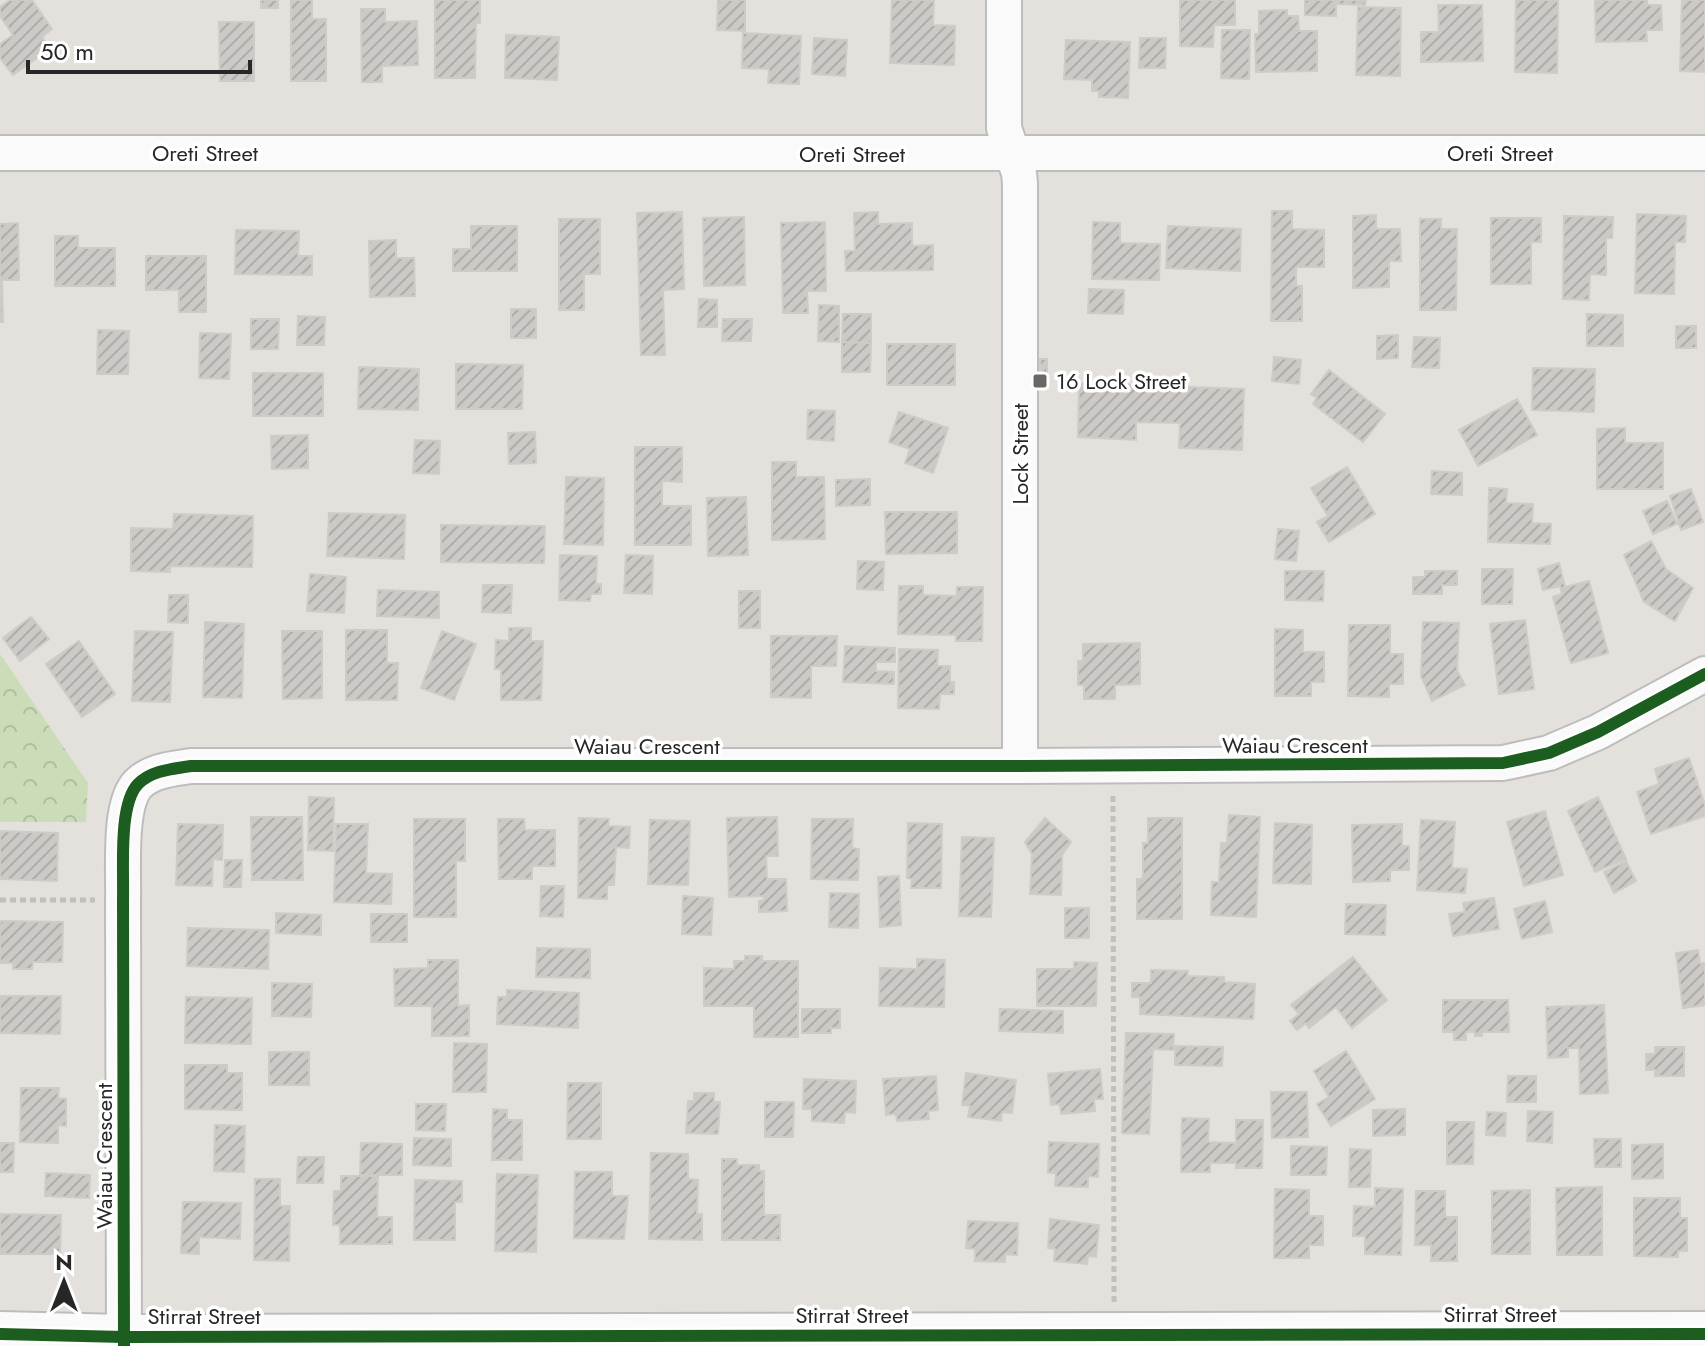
<svg xmlns="http://www.w3.org/2000/svg" width="1705" height="1346" font-family="Jost,sans-serif">
<style>
.forest{fill:url(#forest-crowns)}
.building{fill:url(#building-hatch);stroke:#cfccc8;stroke-width:2}
.lines{fill:none;stroke-linecap:round;stroke-linejoin:round}
.street-casing{stroke:#bebdbe;stroke-width:38}
.secondary-casing{stroke:#bebdbe;stroke-width:48}
.path{stroke:#c1c0c0;stroke-width:5;stroke-dasharray:6 4;stroke-linecap:butt}
.street{stroke:#fbfafa;stroke-width:34}
.secondary{stroke:#fbfafa;stroke-width:44}
.cycleway-casing{stroke:#fff;stroke-width:17}
.cycleway{stroke:#1b5e20;stroke-width:12}
.poi-dot{fill:#696866;stroke:#fff;stroke-width:3}
.labels{text-anchor:middle;stroke-width:7;stroke-linejoin:round;paint-order:stroke}
.street-label{font-size:22px;fill:#272727;stroke:#fff}
.poi-label{font-size:22px;fill:#272727;stroke:#fff;text-anchor:start}
</style>
<defs>
<pattern id="forest-crowns" width="20" height="18" patternUnits="userSpaceOnUse" patternTransform="scale(2)"><rect width="20" height="18" fill="#cbddb8"/><path d="M2 6a3 3 0 1 1 6 0M12 15a3 3 0 1 1 6 0" fill="none" stroke="#aebe9e"/></pattern>
<pattern id="building-hatch" width="6" height="6" patternUnits="userSpaceOnUse" patternTransform="scale(2)"><rect width="6" height="6" fill="#ccc9c6"/><path d="M-1 1l2-2M0 6l6-6M5 7l2-2" fill="none" stroke="#afadaa"/></pattern>
</defs>
<rect width="100%" height="100%" fill="#e4e0dc"/>
<polygon class="forest" points="0,654 88,783 86,822 0,822"/>
<g class="building">
<polygon points="10,0 32,0 52,29 42,37 50,49 13,75 0,58 0,44 13,35 0,16 0,7"/>
<rect x="261" y="0" width="17" height="8"/>
<polygon points="291,0 312,0 312,19 326,19 326,81 291,81"/>
<polygon points="435,0 480,0 480,23 476,23 475,78 435,78"/>
<polygon points="718,0 745,0 745,31 717,30"/>
<polygon points="892,0 934,0 933,25 955,26 954,65 890,63"/>
<polygon points="1180,0 1235,0 1235,25 1214,25 1213,47 1180,46"/>
<polygon points="1305,0 1336,0 1336,16 1305,15"/>
<polygon points="1338,0 1366,0 1365,5 1338,4"/>
<polygon points="1516,0 1558,0 1557,73 1515,72"/>
<polygon points="1595,0 1647,0 1647,5 1661,5 1662,30 1646,30 1647,41 1596,42"/>
<polygon points="1682,0 1705,0 1705,72 1680,71"/>
<polygon points="1438,5 1482,5 1483,61 1421,62 1421,32 1439,32"/>
<polygon points="1358,7 1401,8 1400,76 1356,75"/>
<polygon points="361,9 385,9 385,22 417,21 418,65 382,66 382,82 362,82"/>
<polygon points="1287,10 1287,16 1298,16 1299,31 1317,31 1317,71 1256,72 1255,34 1259,34 1259,11"/>
<polygon points="219,22 254,22 254,81 220,81"/>
<polygon points="1222,30 1250,30 1249,79 1221,78"/>
<polygon points="743,33 801,36 799,84 768,83 769,69 742,68"/>
<polygon points="506,35 559,37 557,80 505,78"/>
<polygon points="814,38 847,40 845,76 812,74"/>
<polygon points="1140,38 1166,38 1165,68 1139,68"/>
<polygon points="1066,40 1130,42 1128,98 1099,97 1099,91 1092,91 1092,80 1064,79"/>
<polygon points="1272,211 1292,211 1292,229 1324,230 1324,267 1296,267 1296,286 1302,286 1302,321 1271,321"/>
<polygon points="682,212 684,289 663,290 665,355 641,355 637,213"/>
<polygon points="878,212 878,224 912,223 912,246 933,245 933,270 846,271 845,251 855,251 854,213"/>
<polygon points="1637,214 1686,216 1685,242 1675,242 1674,294 1635,293"/>
<polygon points="1376,215 1376,229 1400,229 1401,261 1389,261 1389,287 1353,288 1353,216"/>
<polygon points="1564,216 1613,217 1612,238 1606,238 1606,275 1590,274 1589,300 1563,299"/>
<polygon points="744,217 745,285 704,286 703,218"/>
<polygon points="1491,218 1541,218 1541,242 1531,242 1531,284 1491,284"/>
<polygon points="559,219 600,219 600,274 584,274 584,310 559,310"/>
<polygon points="1420,219 1441,219 1441,229 1457,229 1456,310 1420,310"/>
<polygon points="825,222 826,291 807,291 808,313 783,313 781,223"/>
<polygon points="1093,222 1120,223 1120,243 1160,244 1159,280 1092,279"/>
<polygon points="18,223 19,280 2,280 3,322 0,322 0,224"/>
<polygon points="471,226 517,226 517,271 453,271 453,249 471,249"/>
<polygon points="1168,226 1241,229 1240,271 1166,268"/>
<polygon points="236,230 299,231 298,256 312,256 312,275 235,274"/>
<polygon points="55,236 78,236 78,248 115,248 115,286 55,286"/>
<polygon points="396,240 396,258 414,258 415,296 370,297 369,241"/>
<polygon points="146,256 206,256 206,312 179,312 179,290 146,290"/>
<polygon points="1089,289 1124,290 1123,314 1088,313"/>
<polygon points="699,299 717,300 717,327 698,327"/>
<polygon points="819,305 839,306 839,342 818,341"/>
<rect x="511" y="309" width="25" height="29"/>
<polygon points="843,314 871,314 871,343 842,342"/>
<polygon points="1587,314 1623,315 1623,346 1587,346"/>
<polygon points="298,316 325,317 324,345 297,345"/>
<polygon points="251,319 279,319 278,349 251,349"/>
<polygon points="723,319 752,319 751,341 722,341"/>
<rect x="1676" y="326" width="20" height="22"/>
<polygon points="98,330 129,331 128,374 97,374"/>
<polygon points="200,333 231,334 229,379 199,378"/>
<polygon points="1398,335 1398,358 1377,359 1377,336"/>
<polygon points="1414,337 1440,338 1439,368 1412,367"/>
<polygon points="842,342 871,343 870,372 842,372"/>
<rect x="887" y="344" width="68" height="41"/>
<polygon points="1274,357 1301,360 1299,384 1272,381"/>
<rect x="1040" y="359" width="7" height="14"/>
<polygon points="456,364 523,365 522,409 456,409"/>
<polygon points="359,367 419,369 418,410 358,409"/>
<polygon points="1533,368 1595,369 1594,412 1532,410"/>
<polygon points="1329,370 1385,414 1363,442 1313,404 1317,398 1311,394"/>
<rect x="253" y="373" width="70" height="43"/>
<polygon points="1079,383 1244,389 1242,450 1179,448 1180,423 1136,422 1136,440 1078,437"/>
<polygon points="1517,399 1537,435 1478,466 1459,430"/>
<polygon points="808,410 835,411 834,441 807,439"/>
<polygon points="899,412 948,428 933,473 905,463 910,449 889,442"/>
<polygon points="1625,428 1625,443 1663,443 1663,489 1597,489 1597,429"/>
<polygon points="535,432 536,463 509,464 508,433"/>
<polygon points="308,435 308,468 272,469 271,436"/>
<polygon points="415,440 440,441 439,474 413,473"/>
<polygon points="635,447 682,447 682,482 662,481 662,506 691,506 691,545 635,545"/>
<polygon points="772,462 796,462 796,477 824,477 825,539 772,540"/>
<polygon points="1347,467 1375,514 1329,542 1317,522 1328,516 1311,488"/>
<polygon points="1432,471 1462,473 1462,495 1431,494"/>
<polygon points="566,477 604,478 603,545 564,544"/>
<polygon points="870,479 870,505 836,506 836,480"/>
<polygon points="1489,488 1507,489 1506,503 1533,504 1532,523 1551,524 1550,544 1488,542"/>
<polygon points="1691,489 1703,522 1681,530 1670,496"/>
<polygon points="746,497 748,555 708,556 707,498"/>
<polygon points="1667,501 1677,524 1653,534 1643,511"/>
<polygon points="885,512 957,512 957,553 886,554"/>
<polygon points="329,513 405,515 404,559 327,556"/>
<polygon points="174,514 253,516 252,567 170,566 170,572 131,571 131,528 173,529"/>
<polygon points="441,525 545,526 544,563 441,562"/>
<polygon points="1278,529 1299,531 1296,561 1275,559"/>
<polygon points="1651,541 1666,569 1693,588 1675,621 1644,602 1624,555"/>
<polygon points="560,555 597,556 596,584 601,584 601,594 591,594 590,601 559,600"/>
<polygon points="626,555 653,556 652,594 624,593"/>
<polygon points="858,561 884,562 883,590 857,589"/>
<polygon points="1559,563 1565,587 1589,581 1608,653 1571,663 1553,597 1562,594 1560,586 1543,590 1538,569"/>
<polygon points="1482,569 1513,569 1512,604 1482,604"/>
<polygon points="1285,571 1324,571 1323,601 1285,600"/>
<polygon points="1425,571 1457,571 1457,585 1442,585 1442,594 1413,594 1413,577 1425,577"/>
<polygon points="310,574 346,577 344,613 307,611"/>
<polygon points="483,585 512,585 511,613 482,612"/>
<polygon points="899,586 923,586 923,595 957,596 957,587 983,587 982,641 956,641 956,635 898,634"/>
<polygon points="378,590 439,592 439,618 377,616"/>
<rect x="739" y="591" width="21" height="37"/>
<polygon points="169,595 188,595 188,623 168,622"/>
<polygon points="31,617 49,639 20,661 3,638"/>
<polygon points="1525,620 1534,689 1499,694 1490,624"/>
<polygon points="205,622 244,624 242,698 203,697"/>
<polygon points="1423,622 1459,623 1457,670 1465,685 1432,701 1421,676"/>
<polygon points="1349,625 1390,625 1390,654 1403,654 1403,684 1389,684 1389,697 1348,696"/>
<polygon points="509,628 531,628 531,641 543,641 541,700 501,700 501,669 495,669 496,640 509,641"/>
<polygon points="1275,629 1303,630 1303,652 1324,652 1324,682 1311,682 1311,696 1275,696"/>
<polygon points="346,630 387,630 387,663 398,663 397,700 346,700"/>
<polygon points="135,631 173,632 170,702 132,701"/>
<polygon points="282,631 322,631 322,698 283,699"/>
<polygon points="442,631 476,644 454,700 421,688"/>
<polygon points="771,636 837,636 836,666 811,666 811,698 771,697"/>
<polygon points="79,641 115,694 82,717 46,664"/>
<polygon points="1140,643 1140,684 1115,685 1115,699 1084,699 1084,685 1078,685 1078,661 1083,661 1083,644"/>
<polygon points="845,646 895,648 895,662 876,662 876,671 894,672 894,684 843,682"/>
<polygon points="899,649 938,650 937,666 950,666 950,682 954,682 954,694 940,694 939,709 898,708"/>
<polygon points="1689,758 1705,805 1705,816 1651,834 1637,792 1659,784 1655,769"/>
<polygon points="309,797 334,798 333,851 308,850"/>
<polygon points="1598,797 1626,859 1595,872 1568,811"/>
<polygon points="1545,811 1563,875 1524,886 1507,822"/>
<polygon points="1229,815 1260,817 1256,917 1211,915 1212,882 1219,882 1221,843 1227,843"/>
<polygon points="251,817 302,817 303,880 252,880"/>
<polygon points="777,817 778,856 766,856 767,879 786,879 787,911 759,912 759,901 764,900 764,896 729,897 727,818"/>
<polygon points="579,818 609,819 608,826 630,827 629,848 616,847 614,885 607,885 607,899 578,898"/>
<polygon points="1045,818 1071,842 1062,855 1061,895 1030,894 1032,854 1025,842"/>
<polygon points="1148,818 1182,818 1182,919 1137,919 1137,879 1143,879 1143,843 1148,843"/>
<polygon points="414,819 465,819 465,861 456,861 456,917 414,917"/>
<polygon points="498,819 524,819 525,830 555,830 555,866 532,866 532,879 499,879"/>
<polygon points="812,819 853,819 852,848 859,849 858,880 811,879"/>
<polygon points="650,820 690,821 688,885 648,884"/>
<polygon points="1421,820 1455,822 1452,868 1467,869 1465,893 1417,890"/>
<polygon points="908,823 942,824 941,888 911,888 912,879 907,878"/>
<polygon points="1275,823 1312,825 1311,884 1273,883"/>
<polygon points="178,824 223,825 222,860 213,859 212,886 176,885"/>
<polygon points="336,824 368,824 366,873 392,874 391,904 334,902"/>
<polygon points="1402,824 1402,846 1409,846 1409,870 1390,870 1390,881 1353,882 1352,825"/>
<polygon points="0,831 58,833 57,881 0,879"/>
<polygon points="962,837 994,838 991,917 959,916"/>
<polygon points="225,860 242,860 241,887 224,887"/>
<polygon points="1626,861 1636,881 1614,893 1604,872"/>
<polygon points="899,876 901,925 880,927 878,877"/>
<polygon points="541,886 564,886 563,917 540,916"/>
<polygon points="830,893 859,894 858,928 829,927"/>
<polygon points="683,896 713,898 711,935 682,934"/>
<polygon points="1494,898 1499,929 1453,936 1449,914 1465,912 1463,903"/>
<polygon points="1545,901 1552,932 1522,939 1514,909"/>
<polygon points="1346,904 1386,905 1385,935 1345,934"/>
<rect x="1065" y="908" width="24" height="30"/>
<polygon points="276,913 321,915 321,935 276,933"/>
<rect x="371" y="914" width="36" height="28"/>
<polygon points="0,921 63,922 62,962 33,962 32,969 13,969 13,963 0,963"/>
<polygon points="188,928 269,930 268,969 187,966"/>
<polygon points="537,948 590,949 590,978 536,977"/>
<polygon points="1698,950 1700,963 1705,963 1705,1005 1683,1008 1676,953"/>
<polygon points="745,956 762,956 762,961 798,961 798,1037 754,1037 754,1006 704,1006 704,968 734,969 734,961 745,961"/>
<polygon points="1353,957 1387,1000 1352,1028 1336,1007 1309,1028 1306,1023 1297,1030 1290,1021 1299,1014 1291,1005"/>
<polygon points="917,959 945,960 944,1007 879,1006 880,968 917,969"/>
<polygon points="428,960 458,960 458,1006 469,1005 469,1036 432,1036 432,1006 395,1006 394,969 428,968"/>
<polygon points="1074,962 1097,963 1096,1006 1037,1006 1037,969 1074,969"/>
<polygon points="1151,970 1188,971 1187,976 1224,977 1224,982 1255,984 1253,1019 1140,1014 1140,997 1132,997 1132,983 1151,983"/>
<polygon points="272,983 312,984 311,1017 272,1016"/>
<polygon points="507,990 579,993 578,1028 497,1024 498,997 507,997"/>
<polygon points="0,996 61,996 60,1034 0,1033"/>
<polygon points="186,997 252,998 251,1044 185,1043"/>
<polygon points="1443,1000 1508,1000 1509,1032 1482,1032 1482,1036 1475,1036 1475,1032 1466,1032 1466,1040 1454,1040 1454,1032 1443,1032"/>
<polygon points="1604,1005 1608,1093 1580,1094 1579,1048 1568,1048 1568,1057 1548,1058 1546,1007"/>
<polygon points="802,1009 840,1009 840,1028 831,1028 831,1033 802,1033"/>
<polygon points="1000,1009 1063,1011 1063,1033 999,1031"/>
<polygon points="1126,1033 1174,1034 1173,1050 1153,1049 1149,1134 1122,1133"/>
<polygon points="454,1043 487,1044 486,1092 453,1092"/>
<polygon points="1175,1046 1223,1047 1222,1066 1175,1065"/>
<polygon points="1655,1047 1684,1047 1684,1076 1655,1076 1655,1070 1646,1070 1646,1054 1655,1054"/>
<polygon points="1346,1051 1375,1099 1331,1126 1317,1104 1329,1097 1314,1071"/>
<rect x="269" y="1052" width="40" height="33"/>
<polygon points="185,1065 227,1065 227,1073 242,1073 242,1110 185,1109"/>
<polygon points="1100,1069 1103,1099 1094,1099 1095,1111 1061,1114 1060,1104 1051,1105 1048,1074"/>
<polygon points="966,1073 1016,1080 1012,1113 1002,1112 1001,1121 968,1117 970,1106 962,1105"/>
<polygon points="936,1076 938,1110 928,1111 929,1119 897,1121 896,1114 886,1115 883,1079"/>
<polygon points="1508,1076 1536,1076 1536,1102 1507,1102"/>
<polygon points="804,1079 856,1081 855,1113 845,1112 844,1123 812,1121 812,1109 803,1109"/>
<polygon points="568,1083 601,1083 601,1139 567,1139"/>
<polygon points="21,1088 59,1088 58,1098 66,1099 66,1126 58,1125 58,1143 20,1142"/>
<polygon points="1271,1092 1307,1092 1308,1137 1272,1138"/>
<polygon points="694,1093 714,1093 714,1102 720,1102 718,1134 686,1133 688,1101 694,1101"/>
<polygon points="765,1102 794,1102 793,1137 765,1137"/>
<polygon points="416,1104 446,1104 445,1131 416,1130"/>
<polygon points="493,1109 507,1110 507,1120 522,1120 522,1160 492,1160"/>
<polygon points="1405,1109 1405,1135 1373,1136 1373,1110"/>
<polygon points="1528,1111 1553,1112 1552,1143 1527,1141"/>
<polygon points="1487,1112 1506,1113 1505,1136 1486,1135"/>
<polygon points="1182,1118 1209,1119 1208,1142 1236,1143 1236,1120 1263,1120 1262,1168 1236,1168 1236,1163 1210,1163 1210,1172 1181,1172"/>
<polygon points="1447,1122 1474,1122 1473,1164 1447,1164"/>
<polygon points="215,1125 245,1126 244,1172 214,1171"/>
<polygon points="414,1138 451,1139 451,1166 413,1165"/>
<polygon points="1594,1139 1621,1139 1621,1167 1595,1167"/>
<polygon points="1049,1142 1099,1144 1098,1177 1088,1176 1088,1187 1055,1186 1056,1173 1048,1173"/>
<polygon points="0,1143 14,1143 13,1172 0,1172"/>
<polygon points="361,1143 402,1144 402,1175 360,1175"/>
<polygon points="1663,1144 1663,1178 1632,1179 1632,1145"/>
<polygon points="1291,1146 1327,1147 1326,1175 1291,1175"/>
<polygon points="1350,1149 1371,1150 1370,1187 1349,1187"/>
<polygon points="651,1153 688,1154 688,1179 698,1180 697,1214 702,1214 702,1240 649,1239"/>
<polygon points="298,1157 324,1157 323,1183 297,1183"/>
<polygon points="722,1159 737,1159 737,1165 759,1165 759,1171 764,1171 764,1215 780,1215 780,1240 722,1240"/>
<polygon points="575,1172 612,1172 612,1196 628,1196 624,1239 574,1238"/>
<polygon points="46,1173 90,1175 89,1198 45,1196"/>
<polygon points="497,1174 538,1175 536,1252 495,1251"/>
<polygon points="341,1176 378,1176 377,1217 392,1217 392,1244 340,1244 340,1225 333,1225 334,1191 341,1191"/>
<polygon points="255,1179 280,1179 280,1206 290,1206 289,1261 254,1260"/>
<polygon points="415,1180 462,1181 462,1202 455,1202 455,1240 414,1240"/>
<polygon points="1602,1187 1602,1255 1557,1255 1556,1188"/>
<polygon points="1375,1188 1403,1189 1401,1255 1365,1254 1365,1236 1353,1236 1354,1206 1375,1207"/>
<polygon points="1275,1189 1309,1190 1309,1216 1323,1216 1323,1245 1309,1245 1309,1258 1274,1258"/>
<polygon points="1530,1190 1530,1254 1492,1254 1492,1191"/>
<polygon points="1416,1191 1445,1191 1445,1217 1457,1217 1457,1261 1431,1261 1431,1245 1415,1245"/>
<polygon points="1634,1198 1680,1198 1680,1218 1687,1218 1687,1251 1678,1251 1678,1257 1634,1256"/>
<polygon points="183,1202 241,1203 240,1239 199,1237 199,1254 181,1253"/>
<polygon points="0,1214 61,1215 60,1254 0,1254"/>
<polygon points="1050,1219 1099,1225 1096,1257 1088,1256 1087,1264 1054,1261 1055,1249 1048,1248"/>
<polygon points="968,1221 1018,1223 1017,1255 1005,1254 1005,1262 975,1261 975,1249 966,1248"/>
</g>
<g class="lines">
<defs>
<g id="street">
<polyline points="1004,0 1004,128 1019,173 1020,184 1020,766"/>
<polyline points="0,153 1705,153"/>
<path d="M124,1346L123,900C124,871 118,805 138,784C152,770 173,769 191,766H1020L1503,763L1549,753L1598,732L1705,674"/>
</g>
<polyline id="secondary" points="0,1334 124,1337 1705,1334"/>
</defs>
<use href="#street" class="street-casing"/>
<use href="#secondary" class="secondary-casing"/>
<g class="path">
<polyline points="1113,796 1114,1302"/>
<polyline points="0,900 95,900"/>
</g>
<use href="#street" class="street"/>
<use href="#secondary" class="secondary"/>
<defs>
<g id="cycleway">
<polyline points="0,1334 124,1337 1705,1334"/>
<path d="M124,1346L123,900C124,871 118,805 138,784C152,770 173,769 191,766H1020L1503,763L1549,753L1598,732L1705,674"/>
</g>
</defs>
<use href="#cycleway" class="cycleway-casing"/>
<use href="#cycleway" class="cycleway"/>
</g>
<rect class="poi-dot" x="1032" y="373" width="16" height="16" rx="4"/>
<g class="labels">
<g class="street-label">
<text x="205" y="161">Oreti Street</text>
<text x="1500" y="161">Oreti Street</text>
<text x="852" y="162">Oreti Street</text>
<text transform="translate(1020 454) rotate(-90)" y="8">Lock Street</text>
<text x="1295" y="753">Waiau Crescent</text>
<text x="647" y="754">Waiau Crescent</text>
<text transform="translate(104 1156) rotate(-90)" y="8">Waiau Crescent</text>
<text x="1500" y="1322">Stirrat Street</text>
<text x="852" y="1323">Stirrat Street</text>
<text x="204" y="1324">Stirrat Street</text>
</g>
<g class="poi-label">
<text x="1056" y="389">16 Lock Street</text>
</g>
</g>
<g transform="translate(64 1282)" stroke="#ffffff" stroke-width="6" paint-order="stroke">
<path d="M0-6L14 30L0 20L-14 30Z" fill="#272727"/>
<text y="-12" font-size="22" font-weight="bold" text-anchor="middle" fill="#272727">N</text>
</g>
<path d="M28 60v12h222v-12" fill="none" stroke="#272727" stroke-width="4"/>
<text x="40" y="60" font-size="24" fill="#272727" stroke="#ffffff" stroke-width="6" paint-order="stroke">50 m</text>
</svg>
